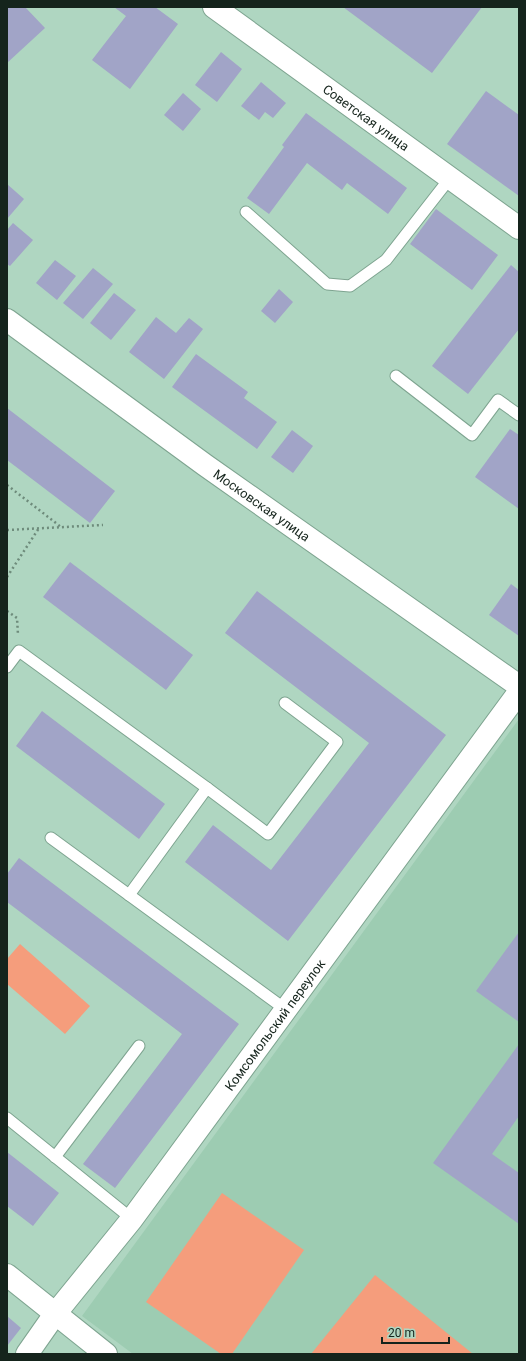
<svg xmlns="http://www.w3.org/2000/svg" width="526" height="1361" font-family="Roboto,sans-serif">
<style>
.built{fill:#9dccb2}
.green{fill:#f59d7c}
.building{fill:#a1a4c7}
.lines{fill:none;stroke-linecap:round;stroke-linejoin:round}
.service-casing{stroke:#7ea490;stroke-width:13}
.minor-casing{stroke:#7ea490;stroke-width:24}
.tertiary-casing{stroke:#7ea490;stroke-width:24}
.secondary-casing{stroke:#7ea490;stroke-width:24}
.path{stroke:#6e8b7b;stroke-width:2.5;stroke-dasharray:2 3;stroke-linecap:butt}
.service{stroke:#fff;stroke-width:11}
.minor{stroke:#fff;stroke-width:22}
.tertiary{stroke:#fff;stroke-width:22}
.secondary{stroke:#fff;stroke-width:22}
.labels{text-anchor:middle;stroke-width:4;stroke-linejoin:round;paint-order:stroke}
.street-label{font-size:13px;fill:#15241c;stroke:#afd6c1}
</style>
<rect width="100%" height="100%" fill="#afd6c1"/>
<polygon class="built" points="519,719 519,1354 133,1354 82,1316"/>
<g class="green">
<polygon points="20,944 90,1006 65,1034 7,984 7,959"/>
<polygon points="222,1193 304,1250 232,1354 221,1354 146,1302"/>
<polygon points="375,1275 473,1354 311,1354"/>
</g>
<g class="building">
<polygon points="7,7 25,7 45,28 7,63"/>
<polygon points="114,7 155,7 178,24 130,89 92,60 126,16"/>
<polygon points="343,7 482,7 432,73"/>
<polygon points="221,52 242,69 217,102 195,85"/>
<polygon points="261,82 286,103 273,118 265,112 259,120 241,106"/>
<polygon points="486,91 519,115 519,196 447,144"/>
<polygon points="183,93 201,109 183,131 164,115"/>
<polygon points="306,113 407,188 388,214 347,183 342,190 307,163 269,214 247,198 284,147 282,145"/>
<polygon points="7,184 24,199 7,219"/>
<polygon points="436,209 498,255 472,290 410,244"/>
<polygon points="13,223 33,240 10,266 7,264 7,230"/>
<polygon points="55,260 76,276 57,300 36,283"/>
<polygon points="511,265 519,272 519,329 468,394 432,366"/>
<polygon points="93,268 113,284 83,319 63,303"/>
<polygon points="279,289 293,302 275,323 261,311"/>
<polygon points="114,293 136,310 111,340 90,323"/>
<polygon points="156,317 176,333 189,318 203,329 164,379 129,352"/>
<polygon points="196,354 248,392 244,398 277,422 257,449 172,387"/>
<polygon points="7,408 115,491 90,523 7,460"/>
<polygon points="510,429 519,435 519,509 475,477"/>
<polygon points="292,430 313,446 293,473 271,457"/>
<polygon points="70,562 193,655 166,690 43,597"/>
<polygon points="511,584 519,590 519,636 489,615"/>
<polygon points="257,591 446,735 288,941 185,862 213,825 271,870 369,743 225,633"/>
<polygon points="42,711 165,804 139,839 16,746"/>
<polygon points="19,858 239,1024 115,1188 83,1164 182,1034 7,902 7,874"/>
<polygon points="519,932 519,1022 476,991"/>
<polygon points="519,1044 519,1116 492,1154 519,1173 519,1224 433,1163"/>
<polygon points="7,1152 59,1193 33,1226 7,1206"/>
<polygon points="7,1316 21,1328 7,1346"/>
</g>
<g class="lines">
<defs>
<g id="service">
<polyline points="246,212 327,284 350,286 386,260 450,178"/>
<polyline points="396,376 472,435 498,400 519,415"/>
<polyline points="7,667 19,651 207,788"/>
<polyline points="51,838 285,1009"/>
<polyline points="129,895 207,788 268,834 337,742 285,703"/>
<polyline points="7,1118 132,1219"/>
<polyline points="55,1157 139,1046"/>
</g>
<g id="minor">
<path id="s1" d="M7,320L205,465L519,686"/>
<polyline points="7,1275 106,1354"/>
</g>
<g id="tertiary">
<path id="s2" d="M27,1354L55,1314L132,1219L519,692"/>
</g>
<g id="secondary">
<path id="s3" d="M214,7L519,228"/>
</g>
</defs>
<use href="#service" class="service-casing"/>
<use href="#minor" class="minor-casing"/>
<use href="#tertiary" class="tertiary-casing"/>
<use href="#secondary" class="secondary-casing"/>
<g class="path">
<polyline points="7,485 61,527"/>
<polyline points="7,530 103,525"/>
<polyline points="7,577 39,528"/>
<polyline points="7,611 17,618 18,635"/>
</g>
<use href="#service" class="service"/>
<use href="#minor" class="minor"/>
<use href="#tertiary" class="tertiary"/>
<use href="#secondary" class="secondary"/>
</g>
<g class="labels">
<g class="street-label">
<text dy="5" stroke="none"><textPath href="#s3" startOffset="188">Советская улица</textPath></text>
<text dy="5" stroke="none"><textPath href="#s1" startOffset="315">Московская улица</textPath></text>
<text dy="5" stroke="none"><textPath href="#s2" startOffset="412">Комсомольский переулок</textPath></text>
</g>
</g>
<rect width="526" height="1361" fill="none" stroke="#15241c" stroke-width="16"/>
<path d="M382 1337v6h67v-6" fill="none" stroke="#15241c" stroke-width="2"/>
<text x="388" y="1337" font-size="12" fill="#15241c" stroke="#afd6c1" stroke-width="3" paint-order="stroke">20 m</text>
</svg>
